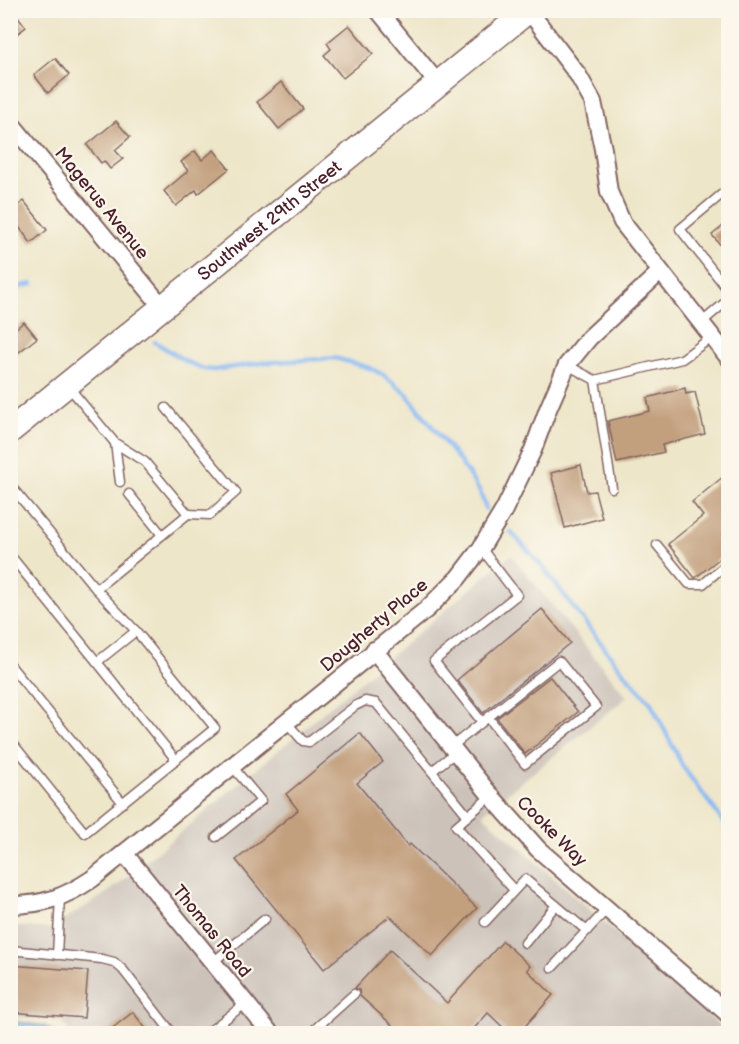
<svg xmlns="http://www.w3.org/2000/svg" width="739" height="1044" font-family="'Balsamiq Sans',sans-serif">
<style>
.industrial{fill:#ccc2b9}
.water{fill:#87b8f3;stroke:#686c8f;stroke-width:1.5}
.lines{fill:none;stroke-linecap:round;stroke-linejoin:round}
.stream{stroke:#87b8f3;stroke-width:4.5}
.building{fill:#c29f7d}
.lane-casing{stroke:#836562;stroke-width:11}
.street-casing{stroke:#836562;stroke-width:20}
.secondary-casing{stroke:#836562;stroke-width:27}
.lane{stroke:#fff;stroke-width:8}
.street{stroke:#fff;stroke-width:16}
.secondary{stroke:#fff;stroke-width:24}
.labels{text-anchor:middle;stroke-width:4.5;stroke-linejoin:round;paint-order:stroke}
.street-label{font-size:18px;fill:#4a1f2b;stroke:#fbf7ec}
</style>
<rect width="100%" height="100%" fill="#fbf7ec"/>
<filter id="ink" filterUnits="userSpaceOnUse"><feTurbulence type="fractalNoise" baseFrequency=".0167" numOctaves="2"/><feDisplacementMap in="SourceGraphic" scale="12" xChannelSelector="R" yChannelSelector="G"/><feConvolveMatrix kernelMatrix="1 2 1 2 8 2 1 2 1" color-interpolation-filters="sRGB"/></filter>
<filter id="wash" filterUnits="userSpaceOnUse"><feTurbulence type="fractalNoise" baseFrequency=".008" numOctaves="4" result="noise"/><feDisplacementMap in="SourceGraphic" scale="24" xChannelSelector="R" yChannelSelector="G"/><feGaussianBlur stdDeviation="1.35" result="paint"/><feColorMatrix in="noise" values="0 0 0 0 0 0 0 0 0 0 0 0 0 0 0 0 0 1.4 0 .05"/><feComposite in="paint" operator="in"/></filter>
<g filter="url(#wash)">
<rect width="100%" height="100%" fill="#eee6c9"/>
<polygon class="industrial" points="511,555 627,697 482,814 728,1033 71,1033 60,1021 11,1017 10,926 50,929 113,889"/>
<polygon class="water" points="11,1021 44,1026 57,1033 11,1033"/>
<g class="lines">
<g class="stream">
<polyline points="10,289 32,284"/>
<polyline points="155,342 187,362 204,369 214,370 260,363 335,358 370,368 385,376 406,393 461,463 480,492 486,509"/>
<polyline points="511,532 542,566 620,668 651,703 683,767 728,828"/>
</g>
</g>
<g id="blocks">
<g class="building">
<polygon points="10,10 13,10 26,27 10,39"/>
<polygon points="349,25 373,54 343,78 324,55 331,49 327,43"/>
<polygon points="55,58 69,75 48,93 34,75"/>
<polygon points="281,82 303,109 279,129 257,102"/>
<polygon points="116,121 130,137 115,150 123,159 110,169 104,161 101,163 87,145"/>
<polygon points="214,150 229,169 198,194 196,190 176,206 164,191 188,171 181,162 195,151 202,160"/>
<polygon points="24,201 47,230 31,243 16,223 19,220 11,211"/>
<polygon points="729,221 729,255 712,235"/>
<polygon points="24,322 37,338 10,359 10,333"/>
<polygon points="685,388 686,394 695,392 705,434 662,445 664,452 617,463 608,421 650,411 647,398"/>
<polygon points="581,465 587,492 595,491 602,518 565,528 551,473"/>
<polygon points="729,472 729,531 723,535 729,542 729,551 695,578 668,544 703,516 692,502"/>
<polygon points="542,609 570,643 483,713 457,680"/>
<polygon points="550,677 578,712 525,754 497,718"/>
<polygon points="360,733 383,762 357,783 408,846 410,844 477,908 432,956 390,916 324,969 236,860 298,810 286,794"/>
<polygon points="503,941 530,966 527,970 553,995 518,1034 510,1034 488,1013 469,1034 402,1034 360,996 359,990 355,988 390,950 447,1003"/>
<polygon points="10,965 88,971 84,1018 10,1012"/>
<polygon points="133,1012 150,1034 105,1034"/>
</g>
</g>
</g>
<g filter="url(#ink)">
<use href="#blocks" fill-opacity="0" stroke="#836562" stroke-width="1.5"/>
<g class="lines">
<defs>
<g id="lane">
<polyline points="728,189 680,229 728,290"/>
<polyline points="701,323 728,300"/>
<polyline points="567,365 595,380 682,359 712,337"/>
<polyline points="595,380 612,488"/>
<polyline points="166,408 236,492 210,515 188,514"/>
<polyline points="115,443 120,482"/>
<polyline points="10,485 96,589 188,514 145,462 115,443 68,386"/>
<polyline points="129,494 162,535"/>
<polyline points="657,545 689,584 703,584 728,563"/>
<polyline points="481,548 517,595 434,661 482,722"/>
<polyline points="10,555 97,662 136,631"/>
<polyline points="97,662 176,760"/>
<polyline points="10,665 123,803"/>
<polyline points="286,722 303,741 309,742 355,706 365,701 376,703 468,816"/>
<polyline points="10,740 85,833 215,728 136,631 96,589"/>
<polyline points="451,747 559,661 596,707 525,764 488,717"/>
<polyline points="432,771 456,752"/>
<polyline points="491,796 456,826 514,890"/>
<polyline points="216,837 261,801 232,766"/>
<polyline points="485,922 525,879 587,931"/>
<polyline points="525,943 556,905"/>
<polyline points="10,950 102,959 114,962 123,970 173,1034"/>
<polyline points="57,955 60,897"/>
<polyline points="213,962 265,919"/>
<polyline points="552,968 607,909"/>
<polyline points="206,1034 246,1003"/>
<polyline points="322,1034 316,1028 354,994"/>
</g>
<g id="street">
<polyline points="378,10 439,85"/>
<polyline points="529,11 578,75 593,102 603,149 609,192 622,222 728,357"/>
<polyline points="10,122 164,309"/>
<polyline points="374,650 491,796 538,849 728,1014"/>
<polyline points="124,853 271,1034"/>
<path d="M10,905C44,905 65,897 92,879L427,609L458,578L481,548L504,510L533,450L548,409L567,365L589,338L660,272"/>
</g>
<g id="secondary">
<path id="s1" d="M10,431L529,10"/>
</g>
</defs>
<use href="#lane" class="lane-casing"/>
<use href="#street" class="street-casing"/>
<use href="#secondary" class="secondary-casing"/>
<use href="#lane" class="lane"/>
<use href="#street" class="street"/>
<use href="#secondary" class="secondary"/>
</g>
</g>
<g class="labels">
<g class="street-label">
<text transform="translate(102 203) rotate(51)" y="6">Magerus Avenue</text>
<text dy="6" stroke="none"><textPath href="#s1" startOffset="334">Southwest 29th Street</textPath></text>
<text transform="translate(374 625) rotate(-40)" y="6">Dougherty Place</text>
<text transform="translate(552 831) rotate(45)" y="6">Cooke Way</text>
<text transform="translate(212 931) rotate(51)" y="6">Thomas Road</text>
</g>
</g>
<rect width="739" height="1044" fill="none" stroke="#fbf7ec" stroke-width="36"/>
</svg>
